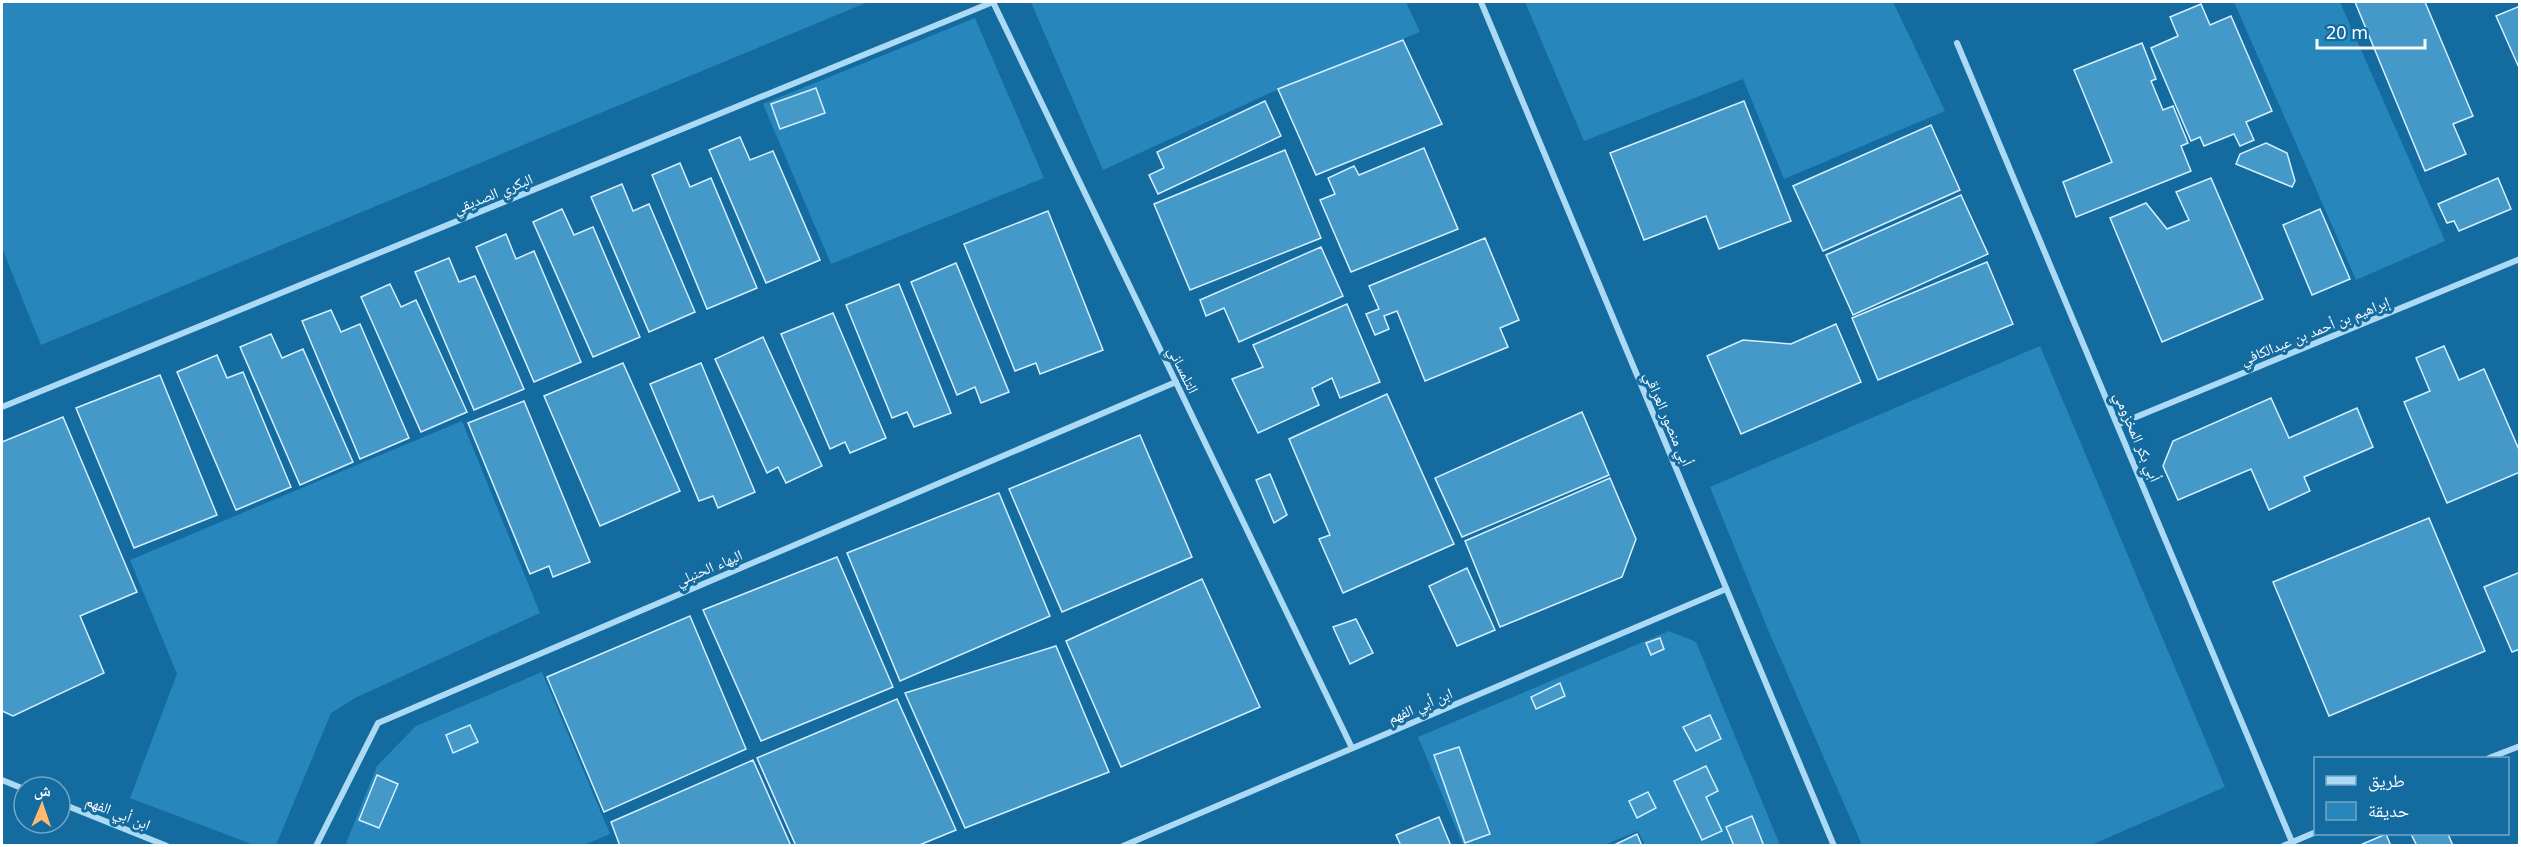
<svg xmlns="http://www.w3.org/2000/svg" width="2521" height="847" font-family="'Noto Sans','Noto Naskh Arabic',sans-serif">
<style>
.green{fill:#2787bd}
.building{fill:#4599c8;stroke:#d5effd;stroke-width:1.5}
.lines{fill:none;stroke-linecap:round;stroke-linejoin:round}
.minor{stroke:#acdaf4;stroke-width:6}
.labels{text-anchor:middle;stroke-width:6;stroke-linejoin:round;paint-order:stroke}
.street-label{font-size:15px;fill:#fff;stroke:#146b9f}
</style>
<rect width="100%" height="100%" fill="#146b9f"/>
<g class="green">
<polygon points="2,2 868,2 41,345 2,248"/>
<polygon points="1031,2 1406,2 1420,32 1272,92 1103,170"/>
<polygon points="1525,2 1893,2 1945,111 1784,179 1743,79 1584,141"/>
<polygon points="2234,2 2340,2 2445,241 2356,280"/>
<polygon points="975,18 1044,178 831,264 763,104"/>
<polygon points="2040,346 2225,787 2091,845 1862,845 1769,632 1710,487"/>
<polygon points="462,421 540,613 355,698 331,713 276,845 254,845 130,798 177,674 130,560"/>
<polygon points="1669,631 1696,642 1780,845 1645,845 1638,831 1604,845 1463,845 1418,737"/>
<polygon points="542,672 610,834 582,846 345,846 377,766 416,726"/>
</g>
<g class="building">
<polygon points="2355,2 2425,2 2473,116 2453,124 2466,154 2425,171"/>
<polygon points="2201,4 2210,25 2231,16 2272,111 2246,122 2254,140 2240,146 2234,134 2204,146 2200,137 2191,141 2151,48 2178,36 2170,17"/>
<polygon points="2520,6 2520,70 2496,16"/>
<polygon points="1403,40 1442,124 1316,175 1278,89"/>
<polygon points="2142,43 2156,79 2151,81 2163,110 2173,106 2188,143 2181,146 2191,171 2076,217 2063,182 2112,162 2074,70"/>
<polygon points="816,88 825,113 780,129 771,104"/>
<polygon points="1265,101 1281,136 1158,194 1149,175 1164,168 1157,152"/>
<polygon points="1744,101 1791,221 1719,249 1706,216 1644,240 1610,153"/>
<polygon points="1931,125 1960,190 1823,251 1793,186"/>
<polygon points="740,137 750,160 773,151 820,260 766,283 709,150"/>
<polygon points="2266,143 2287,153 2295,181 2292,187 2236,164 2240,154"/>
<polygon points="1424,148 1458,229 1351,272 1320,200 1335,194 1328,178 1354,166 1359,175"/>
<polygon points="1285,150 1321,238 1190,290 1154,204"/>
<polygon points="680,163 690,187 711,178 757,288 707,309 652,175"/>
<polygon points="2211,178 2263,299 2162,342 2110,218 2146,203 2167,229 2189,220 2176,192"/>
<polygon points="2498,178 2511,209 2459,231 2454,221 2447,223 2438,204"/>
<polygon points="622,184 633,211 649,204 695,312 649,332 591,197"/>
<polygon points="1961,195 1988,254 1853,315 1826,255"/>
<polygon points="562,209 574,235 593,227 640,337 593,357 533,222"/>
<polygon points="2320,209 2350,279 2312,295 2283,225"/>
<polygon points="1048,211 1103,350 1040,374 1036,363 1015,371 964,244"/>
<polygon points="506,234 516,259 534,251 581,362 534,382 476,247"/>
<polygon points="1485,238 1519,320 1500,328 1508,347 1425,381 1397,311 1384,316 1389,329 1375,335 1366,314 1379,309 1369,286"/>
<polygon points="1321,247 1343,296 1239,342 1224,308 1206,316 1200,300"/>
<polygon points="449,258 459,282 475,276 524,389 474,410 415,272"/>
<polygon points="1987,262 2013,324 1878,380 1852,318"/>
<polygon points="956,263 1009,392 981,403 975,387 957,395 911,282"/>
<polygon points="390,284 401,307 416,300 467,412 421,432 361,297"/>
<polygon points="899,284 951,413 914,427 907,412 892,418 846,305"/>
<polygon points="1347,304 1380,382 1340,398 1332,378 1312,388 1319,405 1258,433 1232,379 1263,367 1253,345"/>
<polygon points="331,310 341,332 360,324 409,438 360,459 302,321"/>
<polygon points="833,313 886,438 850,453 845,442 830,449 781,334"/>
<polygon points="1836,324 1861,382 1741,434 1707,356 1743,340 1791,344"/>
<polygon points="271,334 282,358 303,349 353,462 300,485 240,347"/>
<polygon points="763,337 822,466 786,483 778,467 767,473 715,359"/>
<polygon points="2444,346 2459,380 2484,369 2520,452 2520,472 2447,503 2404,402 2430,391 2416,358"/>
<polygon points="217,355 227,378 243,372 291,487 236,510 177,372"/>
<polygon points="623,363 680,491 600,526 544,396"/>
<polygon points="701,363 755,492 718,508 713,496 699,501 650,384"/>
<polygon points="160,375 217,515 134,548 76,408"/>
<polygon points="1387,394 1454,544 1343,593 1319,539 1330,535 1289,439"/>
<polygon points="2271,398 2289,438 2357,408 2373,447 2304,477 2310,491 2269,510 2251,469 2178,500 2163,466 2173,441"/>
<polygon points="524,401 590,562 553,577 549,566 530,574 468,423"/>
<polygon points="1582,412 1609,475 1462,537 1435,478"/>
<polygon points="63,417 137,592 80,616 104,673 13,716 2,711 2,442"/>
<polygon points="1140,435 1192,557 1062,612 1009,489"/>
<polygon points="1270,474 1287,515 1274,523 1256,480"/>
<polygon points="1610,478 1636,539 1622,577 1500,627 1465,541"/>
<polygon points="999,493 1050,616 900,681 847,553"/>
<polygon points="2429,518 2485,651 2329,716 2273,582"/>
<polygon points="837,557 893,687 761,741 703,610"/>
<polygon points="1467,568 1495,630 1457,646 1429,586"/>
<polygon points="2520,572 2520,649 2512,652 2484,587"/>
<polygon points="1202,579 1260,707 1121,767 1066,641"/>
<polygon points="690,616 746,749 604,812 547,677"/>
<polygon points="1356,619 1373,653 1350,664 1333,627"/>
<polygon points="1660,638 1664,649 1651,655 1646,643"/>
<polygon points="1056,646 1109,772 965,828 905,693"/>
<polygon points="1560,683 1565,696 1536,709 1531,697"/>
<polygon points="897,699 956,830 917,846 796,846 757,758"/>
<polygon points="1710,715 1721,739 1696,751 1683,727"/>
<polygon points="470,725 478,742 453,753 446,735"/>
<polygon points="1459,747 1490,834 1465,843 1434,755"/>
<polygon points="753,760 791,846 620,846 611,822"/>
<polygon points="1706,766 1718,791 1706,797 1722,831 1702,840 1674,781"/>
<polygon points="377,775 398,784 379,828 359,820"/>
<polygon points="1648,792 1656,808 1637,818 1629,801"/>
<polygon points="1752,816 1764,846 1734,846 1726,827"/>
<polygon points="1439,817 1451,846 1401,846 1396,835"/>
<polygon points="1637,834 1642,846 1612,846"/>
<polygon points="2386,834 2391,846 2358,846"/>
<polygon points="2411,834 2448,834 2453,846 2417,846"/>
</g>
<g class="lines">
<g class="minor">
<polyline points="1481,2 1834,846"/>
<polyline points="1957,43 2292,842"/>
<polyline points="2,407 993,2 1352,748"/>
<polyline points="2119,424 2520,259"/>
<polyline points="2489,758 2520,746"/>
<polyline points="2,780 24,789"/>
<polyline points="60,803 167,846"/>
<polyline points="316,846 378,723 1176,382"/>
<polyline points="1123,846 1726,589"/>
<polyline points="2283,846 2316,832"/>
</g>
</g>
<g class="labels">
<g class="street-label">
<text transform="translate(493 194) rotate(-22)" y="5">البكري الصديقي</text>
<text transform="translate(2315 331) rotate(-22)" y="5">إبراهيم بن أحمد بن عبدالكافي</text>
<text transform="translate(1183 370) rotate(64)" y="5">التلمساني</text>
<text transform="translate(1668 419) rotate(67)" y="5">أبي منصور العراقي</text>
<text transform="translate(2137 437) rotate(67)" y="5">أبي بكر المخزومي</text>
<text transform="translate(709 568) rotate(-23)" y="5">البهاء الحنبلي</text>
<text transform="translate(1420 706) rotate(-23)" y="5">ابن أبي الفهم</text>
<text transform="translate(118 813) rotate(22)" y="5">ابن أبي الفهم</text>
</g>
</g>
<rect width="2521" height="847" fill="none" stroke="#ffffff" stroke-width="6"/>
<rect x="2314" y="757" width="195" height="78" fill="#146b9f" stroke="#72a6c5" stroke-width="1.5"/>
<rect x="2326" y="776" width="30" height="9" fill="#acdaf4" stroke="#72a6c5" stroke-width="1.5"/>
<text x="2368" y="787" font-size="18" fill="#ffffff">طريق</text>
<rect x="2326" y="802" width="30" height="18" fill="#2787bd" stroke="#72a6c5" stroke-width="1.5"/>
<text x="2368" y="817" font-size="18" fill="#ffffff">حديقة</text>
<g transform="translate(42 805) rotate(2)"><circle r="28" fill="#146b9f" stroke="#72a6c5" stroke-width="1.5"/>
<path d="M0-4.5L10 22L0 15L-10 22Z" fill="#ffba6f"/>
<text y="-9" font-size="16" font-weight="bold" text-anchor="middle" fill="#ffffff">ش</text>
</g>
<path d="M2317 39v9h108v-9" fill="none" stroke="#ffffff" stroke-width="3"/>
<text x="2326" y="39" font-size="18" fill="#ffffff" stroke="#146b9f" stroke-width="4.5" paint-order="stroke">20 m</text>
</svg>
